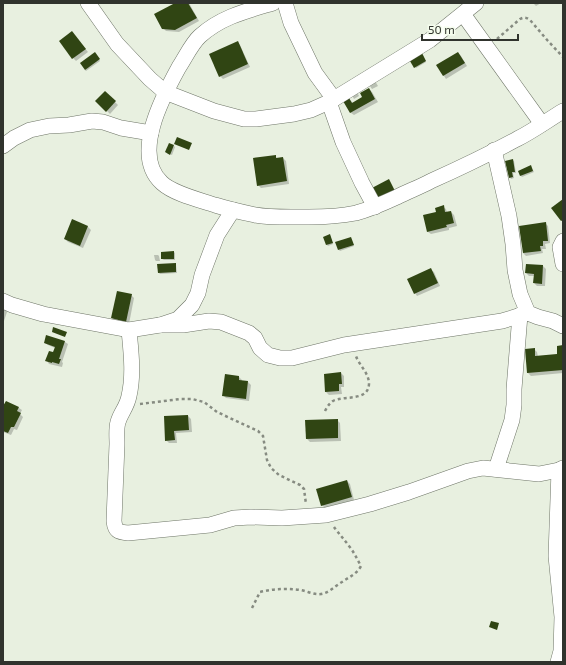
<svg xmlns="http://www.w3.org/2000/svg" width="566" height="665" font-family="'Exo 2',sans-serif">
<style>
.shadow{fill:#0003}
.building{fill:#304513}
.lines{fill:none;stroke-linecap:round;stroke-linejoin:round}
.minor-casing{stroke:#6e7567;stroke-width:16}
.path{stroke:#868b81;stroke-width:2.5;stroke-dasharray:3 3;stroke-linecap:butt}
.minor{stroke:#fff;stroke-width:15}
</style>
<rect width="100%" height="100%" fill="#e8f0e0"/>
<g class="shadow">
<polygon points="177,3 189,3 199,21 179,32 166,31 163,28"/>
<polygon points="533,3 541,3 536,6"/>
<polygon points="72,32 88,52 76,61 73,58"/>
<polygon points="237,42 240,45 250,67 223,79 220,76"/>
<polygon points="458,53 461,56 467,66 446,79 444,76 437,65"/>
<polygon points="96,55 100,61 86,71 85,70"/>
<polygon points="423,56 426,62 416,68 415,67"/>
<polygon points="375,81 378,86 372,89 369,85"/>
<polygon points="369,89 372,92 378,102 354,115 351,113 349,99 353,103 364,97"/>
<polygon points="105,92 118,105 110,114 97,101"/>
<polygon points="357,92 359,96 354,99 351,93"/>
<polygon points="174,146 175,147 172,155 167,153"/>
<polygon points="275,156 278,159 283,158 286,161 289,184 261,188 258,185"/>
<polygon points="512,160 514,161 516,173 513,173 514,178 511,179 510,177"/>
<polygon points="532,168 534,172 522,177 521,176 519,171"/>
<polygon points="443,207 446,209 447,213 451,212 454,215 457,226 449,228 449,230 431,234 428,232 437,213"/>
<polygon points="72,221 88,227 91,230 83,248 68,242 65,239"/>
<polygon points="545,223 548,226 550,243 545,244 546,249 542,249 543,253 526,256 523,253"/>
<polygon points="330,236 333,244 328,246 327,245"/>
<polygon points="351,239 354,246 340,251 339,250"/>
<polygon points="174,252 175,253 175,260 164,260 162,259"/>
<polygon points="154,255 158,255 159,256 160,261 156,261 155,260"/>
<polygon points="175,264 176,265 177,273 160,274 159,273"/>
<polygon points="543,266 546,269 545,286 537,286 534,283 535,276 529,276 526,273"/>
<polygon points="431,270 434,272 440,286 417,296 415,293"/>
<polygon points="131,295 134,298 129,324 115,321 112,318"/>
<polygon points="3,308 7,312 3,324"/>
<polygon points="65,342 68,344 62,362 63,363 62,367 49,364 47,361 54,353 55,348 48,345 45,343"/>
<polygon points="563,346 563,373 531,376 528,373 534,349 537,352 538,357 558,355"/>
<polygon points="341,373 344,376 344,387 341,387 342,394 329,395 326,392 325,375"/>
<polygon points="239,377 242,380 242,381 248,382 251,385 249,401 226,398 223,395"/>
<polygon points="6,402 19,408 22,410 20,414 23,417 17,430 14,429 11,435 3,432 3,407"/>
<polygon points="188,416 191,419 192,432 176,433 177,443 169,443 166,440 165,417"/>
<polygon points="337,420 340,423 341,441 310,442 307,439"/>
<polygon points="347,481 350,484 354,500 325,508 322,505"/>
</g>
<g class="building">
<polygon points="175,3 188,3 197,18 175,30 162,29 154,14"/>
<polygon points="72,31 86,49 72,59 59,41"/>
<polygon points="238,41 248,64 219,77 209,54"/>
<polygon points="95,52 100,59 85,70 80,63"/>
<polygon points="458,52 465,63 443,76 436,65"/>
<polygon points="422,53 426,61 414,68 410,61"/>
<polygon points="369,88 375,99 350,113 343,101 349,98 352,103 362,97 360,93"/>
<polygon points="105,91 116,101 106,112 95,101"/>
<polygon points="177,137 192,143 189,150 174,144"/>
<polygon points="169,143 174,145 170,155 165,152"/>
<polygon points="276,155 276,158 283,157 287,181 257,186 253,158"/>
<polygon points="513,159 515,172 512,172 513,177 509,178 505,161"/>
<polygon points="531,165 533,171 520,176 518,171"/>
<polygon points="389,179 395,191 376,200 370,189"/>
<polygon points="563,199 563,220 561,221 551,208"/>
<polygon points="444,205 445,212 451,211 454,223 446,225 447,227 427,232 423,215 436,212 435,208"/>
<polygon points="72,219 88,226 80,246 64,239"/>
<polygon points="546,222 548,241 543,241 543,246 540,246 541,251 523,253 519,226"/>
<polygon points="330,234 333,243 326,245 323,237"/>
<polygon points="351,237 354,245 338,250 335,242"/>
<polygon points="174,251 174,259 161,259 161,252"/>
<polygon points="176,263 176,272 158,273 157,264"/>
<polygon points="526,264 543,265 542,284 533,283 534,274 525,273"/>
<polygon points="431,268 438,283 414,294 407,279"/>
<polygon points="117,291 132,294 126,322 111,318"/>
<polygon points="53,327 67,332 65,337 52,332"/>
<polygon points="46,335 65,341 59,359 61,359 59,364 52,362 52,363 45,361 49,351 53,352 55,347 44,343"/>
<polygon points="563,345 563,370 527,373 525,349 535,348 535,356 557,354 557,346"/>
<polygon points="341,372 342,384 339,384 339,391 325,392 324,374"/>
<polygon points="225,374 239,376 239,380 248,381 246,399 222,396"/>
<polygon points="6,401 19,407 17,411 21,413 14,427 11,427 8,433 3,431 3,406"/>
<polygon points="188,415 189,430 174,431 175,440 165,441 164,416"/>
<polygon points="338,419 338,438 306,439 305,420"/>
<polygon points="347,480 352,497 321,506 316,489"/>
<polygon points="491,621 499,623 497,630 489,627"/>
</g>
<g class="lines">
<defs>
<g id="minor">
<polyline points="88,3 117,44 150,79 165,92 214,111 244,119 256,119 294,114 311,110 329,102 430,40 476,3"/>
<path d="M273,3C246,11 221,17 200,36C192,43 185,58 179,67C163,96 131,155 162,183C174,194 200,200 215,205C228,209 241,212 255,215C272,218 291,217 309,217C325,217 341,216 356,213C371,209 384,203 397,197C409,191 420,187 431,181C460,168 489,154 517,139C533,131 548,120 563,111"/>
<polyline points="285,3 291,23 315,73 334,99"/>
<polyline points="463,14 542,124"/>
<polyline points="329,102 343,142 362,183 375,207"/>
<polyline points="3,146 14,138 30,130 49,126 69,125 92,121 103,122 121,128 151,133"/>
<polyline points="494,150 509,216 513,244 515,270 520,294 528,313 538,317 553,321 563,326"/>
<polyline points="563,241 560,247 563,264"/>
<polyline points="3,301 12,305 43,314 129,330 160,325 178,319 192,305 198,293 202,275 217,235 233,210"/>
<polyline points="160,325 183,325 209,321 221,322 249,333 255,338 260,348 268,355 280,358 292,358 344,345 502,321 528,313"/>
<path d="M129,330C131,352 134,374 129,396C127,407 121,412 118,422C116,429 117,436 117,444L114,521C115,531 118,532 128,533L210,525L234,518L251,517L282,518L326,515L370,504L409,492L468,471L483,468L539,474L559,470L563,468"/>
<polyline points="496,469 512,420 514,405 514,389 520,315"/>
<polyline points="558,662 561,651 562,617 556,556 559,470"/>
</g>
</defs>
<use href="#minor" class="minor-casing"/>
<g class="path">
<path d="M497,39L520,19C524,17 526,17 530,20L548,41L563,57"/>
<polyline points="140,404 180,399 192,399 204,402 217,412 258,431 263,436 267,460 271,468 279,475 300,485 304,489 306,504"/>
<path d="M325,411C327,407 329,404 333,401C344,395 368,402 369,384C369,373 359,365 356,356"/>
<path d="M252,608L260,592C273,589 286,588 300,590C307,591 314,595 321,594C329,593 335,586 342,582C349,577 357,574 361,566C357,559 354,552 349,546C344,539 339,534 334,527"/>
</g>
<use href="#minor" class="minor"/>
</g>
<rect width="566" height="665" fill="none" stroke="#30332d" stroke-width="8"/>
<path d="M422 34v6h96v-6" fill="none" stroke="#30332d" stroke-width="2"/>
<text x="428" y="34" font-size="12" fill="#30332d" stroke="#f5fded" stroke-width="3" paint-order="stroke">50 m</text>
</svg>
